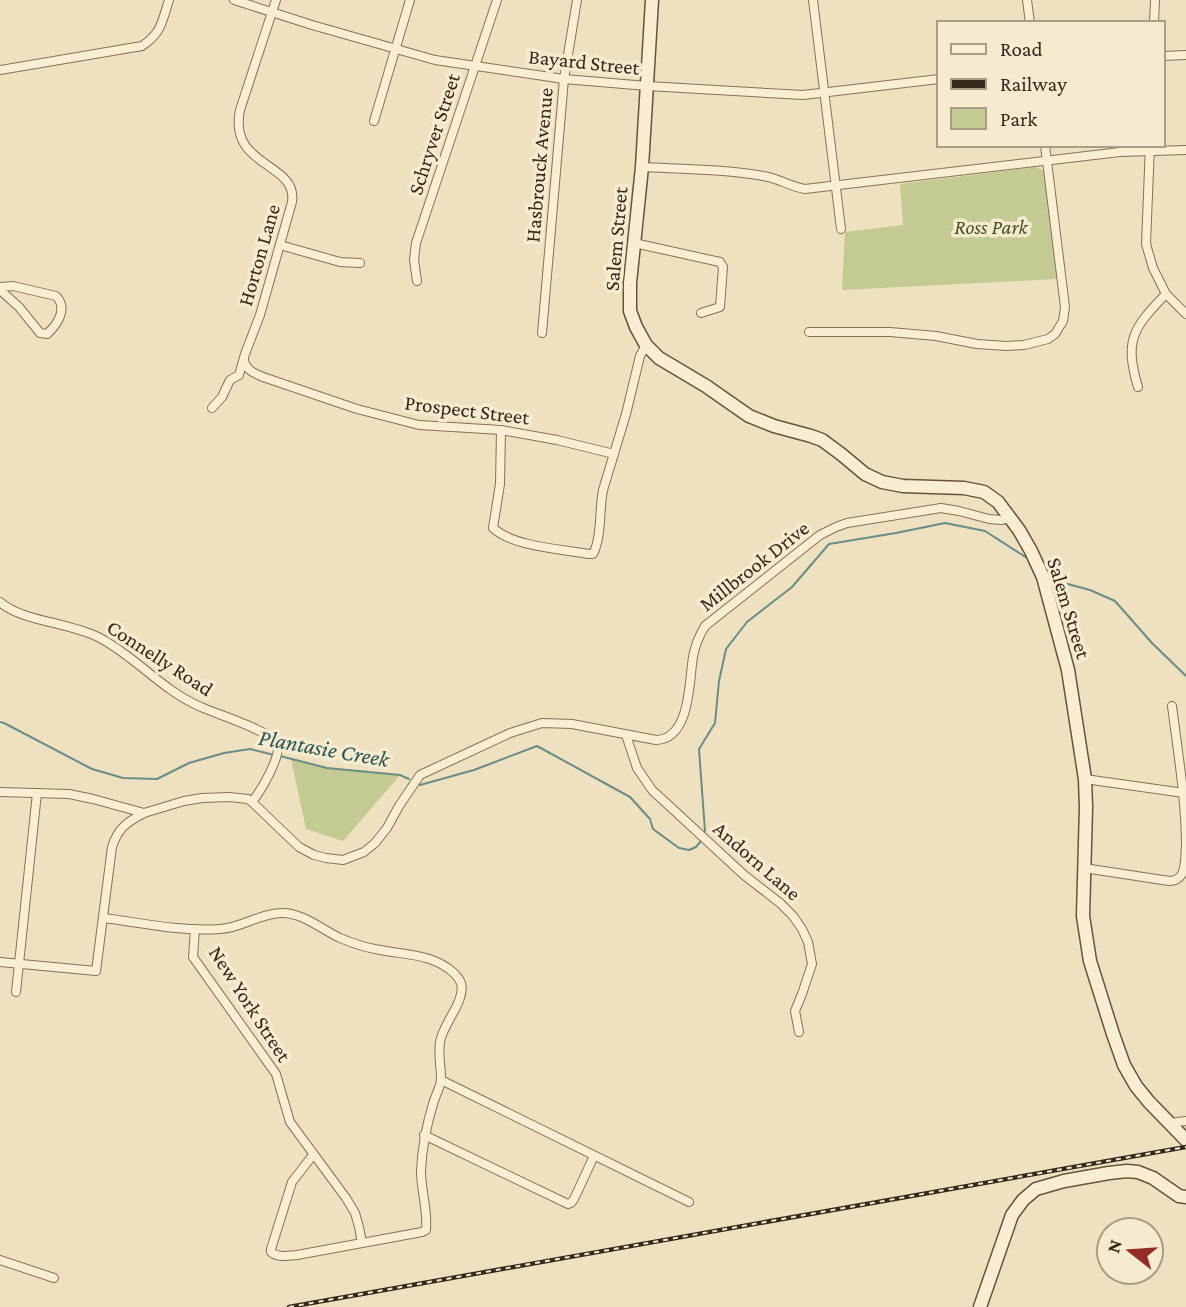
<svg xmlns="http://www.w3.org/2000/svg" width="1186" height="1307" font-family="'Crimson Pro',serif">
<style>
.green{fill:#c3cb93}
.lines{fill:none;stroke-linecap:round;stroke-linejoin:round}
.stream{stroke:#6a8d85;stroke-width:2}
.street-casing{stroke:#867257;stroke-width:10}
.secondary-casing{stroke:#68533b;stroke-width:15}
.street{stroke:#f9eed2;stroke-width:8}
.secondary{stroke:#f9eed2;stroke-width:12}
.rail-casing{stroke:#36291c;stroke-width:4.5}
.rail{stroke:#f5ebce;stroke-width:2;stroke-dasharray:5;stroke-linecap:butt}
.labels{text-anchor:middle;stroke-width:7;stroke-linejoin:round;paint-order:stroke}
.street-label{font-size:21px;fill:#36291c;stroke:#f5ebce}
.park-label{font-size:21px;font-style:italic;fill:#455223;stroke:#f5ebce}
.water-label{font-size:23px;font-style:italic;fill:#2b5554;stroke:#f5ebce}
</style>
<rect width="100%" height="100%" fill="#eee1bf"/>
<g class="green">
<polygon points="1035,167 1044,171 1058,279 842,290 845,232 903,225 900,184"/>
<polygon points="291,759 327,768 400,775 343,841 306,829"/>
</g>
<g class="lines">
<g class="stream">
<polyline points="1048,569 1064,583 1090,590 1115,601 1152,643 1186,676"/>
<polyline points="0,722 4,723 92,769 123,778 157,779 189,763 224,753 250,749 274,755"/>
<polyline points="280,756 327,768 400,775 409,779"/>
<polyline points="420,785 474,770 537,746 630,797 650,819 653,829 679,848 689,850 696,847 701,841"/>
<polyline points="705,831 699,749 715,723 719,681 726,649 747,622 792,587 829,544 896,533 945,523 985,531 1027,558"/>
</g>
<defs>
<g id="street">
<polyline points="234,0 312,25 435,60 564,79 647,86 803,95 939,79"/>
<polyline points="813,0 841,229"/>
<polyline points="1027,0 1030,23"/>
<polyline points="1154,23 1155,0"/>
<polyline points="1163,56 1186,55"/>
<path d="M0,70L142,46C162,33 162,21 169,0"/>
<polyline points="374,121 410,0"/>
<polyline points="1150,145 1146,244 1153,268 1166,294 1186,314"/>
<path d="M642,167C682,169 723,169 763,176C778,178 791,187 805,189L1120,152L1186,150"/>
<polyline points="634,243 720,262 723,267 720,307 701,313"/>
<polyline points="280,245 340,262 360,263"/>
<polyline points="417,281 414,260 416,243 497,0"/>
<path d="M0,287L13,286L56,296C68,308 58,324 47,334L40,333L19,307L0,290"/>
<polyline points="809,332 890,332 936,336 977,344 1007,346 1024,345 1048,339 1055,334 1063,321 1065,307 1045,145"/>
<polyline points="542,333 564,79 577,0"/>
<path d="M244,359C245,370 254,373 263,377L357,409L419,425L501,430L557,440L614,454"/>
<path d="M1138,387C1124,340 1133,328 1166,294"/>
<path d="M212,408L222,397L230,380L239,375L245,354L260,315L292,202C298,162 228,168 240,110L276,0"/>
<path d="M501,430L500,484L493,528C514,547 561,549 589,554H593C602,537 599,510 603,490L626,414L640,356L646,345"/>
<path d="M0,602C23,622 70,622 100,638C136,657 163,691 201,707C216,714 272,731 277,744C282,756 260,792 252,802"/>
<polyline points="626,735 637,768 652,790 744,875 780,903 793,916 802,929 808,942 812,964 802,994 795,1011 799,1032"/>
<polyline points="1085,779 1184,793"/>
<path d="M0,792L69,794L93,799L144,813L184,801L202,798L229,797L248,799L252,802L299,847L314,855L326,858L343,860L364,852L375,843L387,828L399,806L420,775L510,733L542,723L572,724L656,740C691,739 689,680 693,657C695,645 699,636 705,626L820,535L836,527L847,523L941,508L959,511L989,519L1002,520L1010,517"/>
<path d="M1084,868L1169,881C1175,881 1179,879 1182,874C1186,866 1185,855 1186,847C1186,800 1178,753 1172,706"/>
<path d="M104,918C142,923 182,932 220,929C242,928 260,913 282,913C303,913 321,929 340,938C352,943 367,948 380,950C407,955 434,954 455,974C458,978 459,978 461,983C466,1001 443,1023 440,1042C438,1055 441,1066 441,1079C441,1086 435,1096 433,1104C426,1127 422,1147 421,1171C421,1191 428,1210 426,1230L422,1232L297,1255C288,1256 278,1258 271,1252V1249L292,1182L313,1155"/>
<polyline points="195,929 193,957 276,1074 290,1122 346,1198 355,1213 359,1227 362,1243"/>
<path d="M0,962L96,971L112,847C118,828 127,822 144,813"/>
<polyline points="16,992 37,793"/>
<polyline points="441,1080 689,1202"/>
<polyline points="1170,1123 1186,1121"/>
<polyline points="424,1135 568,1204 571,1203 574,1199 594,1156"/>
<polyline points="0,1260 54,1278"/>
</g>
<g id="secondary">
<polyline points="652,0 642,167 630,283 630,311 636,327 646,345 659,358 706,386 749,416 774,426 811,436 822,440 841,454 865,474 882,482 903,486 964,488 984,492 998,502 1019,530 1031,551 1043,577 1068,670 1085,779 1086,807 1083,916 1090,961 1113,1034 1124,1065 1136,1086 1149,1102 1186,1140"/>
<polyline points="980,1307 1012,1215 1023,1200 1036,1189 1064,1181 1109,1173 1127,1171 1138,1172 1153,1178 1179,1196 1186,1197"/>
</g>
</defs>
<use href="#street" class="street-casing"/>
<use href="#secondary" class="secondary-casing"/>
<use href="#street" class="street"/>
<use href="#secondary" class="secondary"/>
<defs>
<polyline id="rail" points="289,1307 1186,1147"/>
</defs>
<use href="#rail" class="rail-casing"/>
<use href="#rail" class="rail"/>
</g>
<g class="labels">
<g class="street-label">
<text transform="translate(584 62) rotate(6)" y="7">Bayard Street</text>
<text transform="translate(434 134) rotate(-72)" y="7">Schryver Street</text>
<text transform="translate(539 165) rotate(-85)" y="7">Hasbrouck Avenue</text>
<text transform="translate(616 239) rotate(-85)" y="7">Salem Street</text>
<text transform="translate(259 255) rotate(-74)" y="7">Horton Lane</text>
<text transform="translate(467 410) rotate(7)" y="7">Prospect Street</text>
<text transform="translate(754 566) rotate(-38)" y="7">Millbrook Drive</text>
<text transform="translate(1069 608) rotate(73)" y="7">Salem Street</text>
<text transform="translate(160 658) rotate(33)" y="7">Connelly Road</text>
<text transform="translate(757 861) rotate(41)" y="7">Andorn Lane</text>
<text transform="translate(250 1004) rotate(57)" y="7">New York Street</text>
</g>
<g class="park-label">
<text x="991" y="234">Ross Park</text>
</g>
<g class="water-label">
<text transform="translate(324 748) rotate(10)" y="8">Plantasie Creek</text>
</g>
</g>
<rect x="937" y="21" width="228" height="126" fill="#f5ebce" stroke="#a99d87" stroke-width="2"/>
<rect x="951" y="44" width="35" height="10" fill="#f9eed2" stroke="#a99d87" stroke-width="2"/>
<text x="1000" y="56" font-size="21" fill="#36291c">Road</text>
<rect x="951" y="79" width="35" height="10" fill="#36291c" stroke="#a99d87" stroke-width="2"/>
<text x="1000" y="91" font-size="21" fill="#36291c">Railway</text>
<rect x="951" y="108" width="35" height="21" fill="#c3cb93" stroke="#a99d87" stroke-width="2"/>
<text x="1000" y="126" font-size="21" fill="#36291c">Park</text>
<g transform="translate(1130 1251) rotate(287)"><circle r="33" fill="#f5ebce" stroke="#a99d87" stroke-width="2"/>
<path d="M0-5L12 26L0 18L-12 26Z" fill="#952a27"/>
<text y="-10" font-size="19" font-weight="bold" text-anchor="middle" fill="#36291c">N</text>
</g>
</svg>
